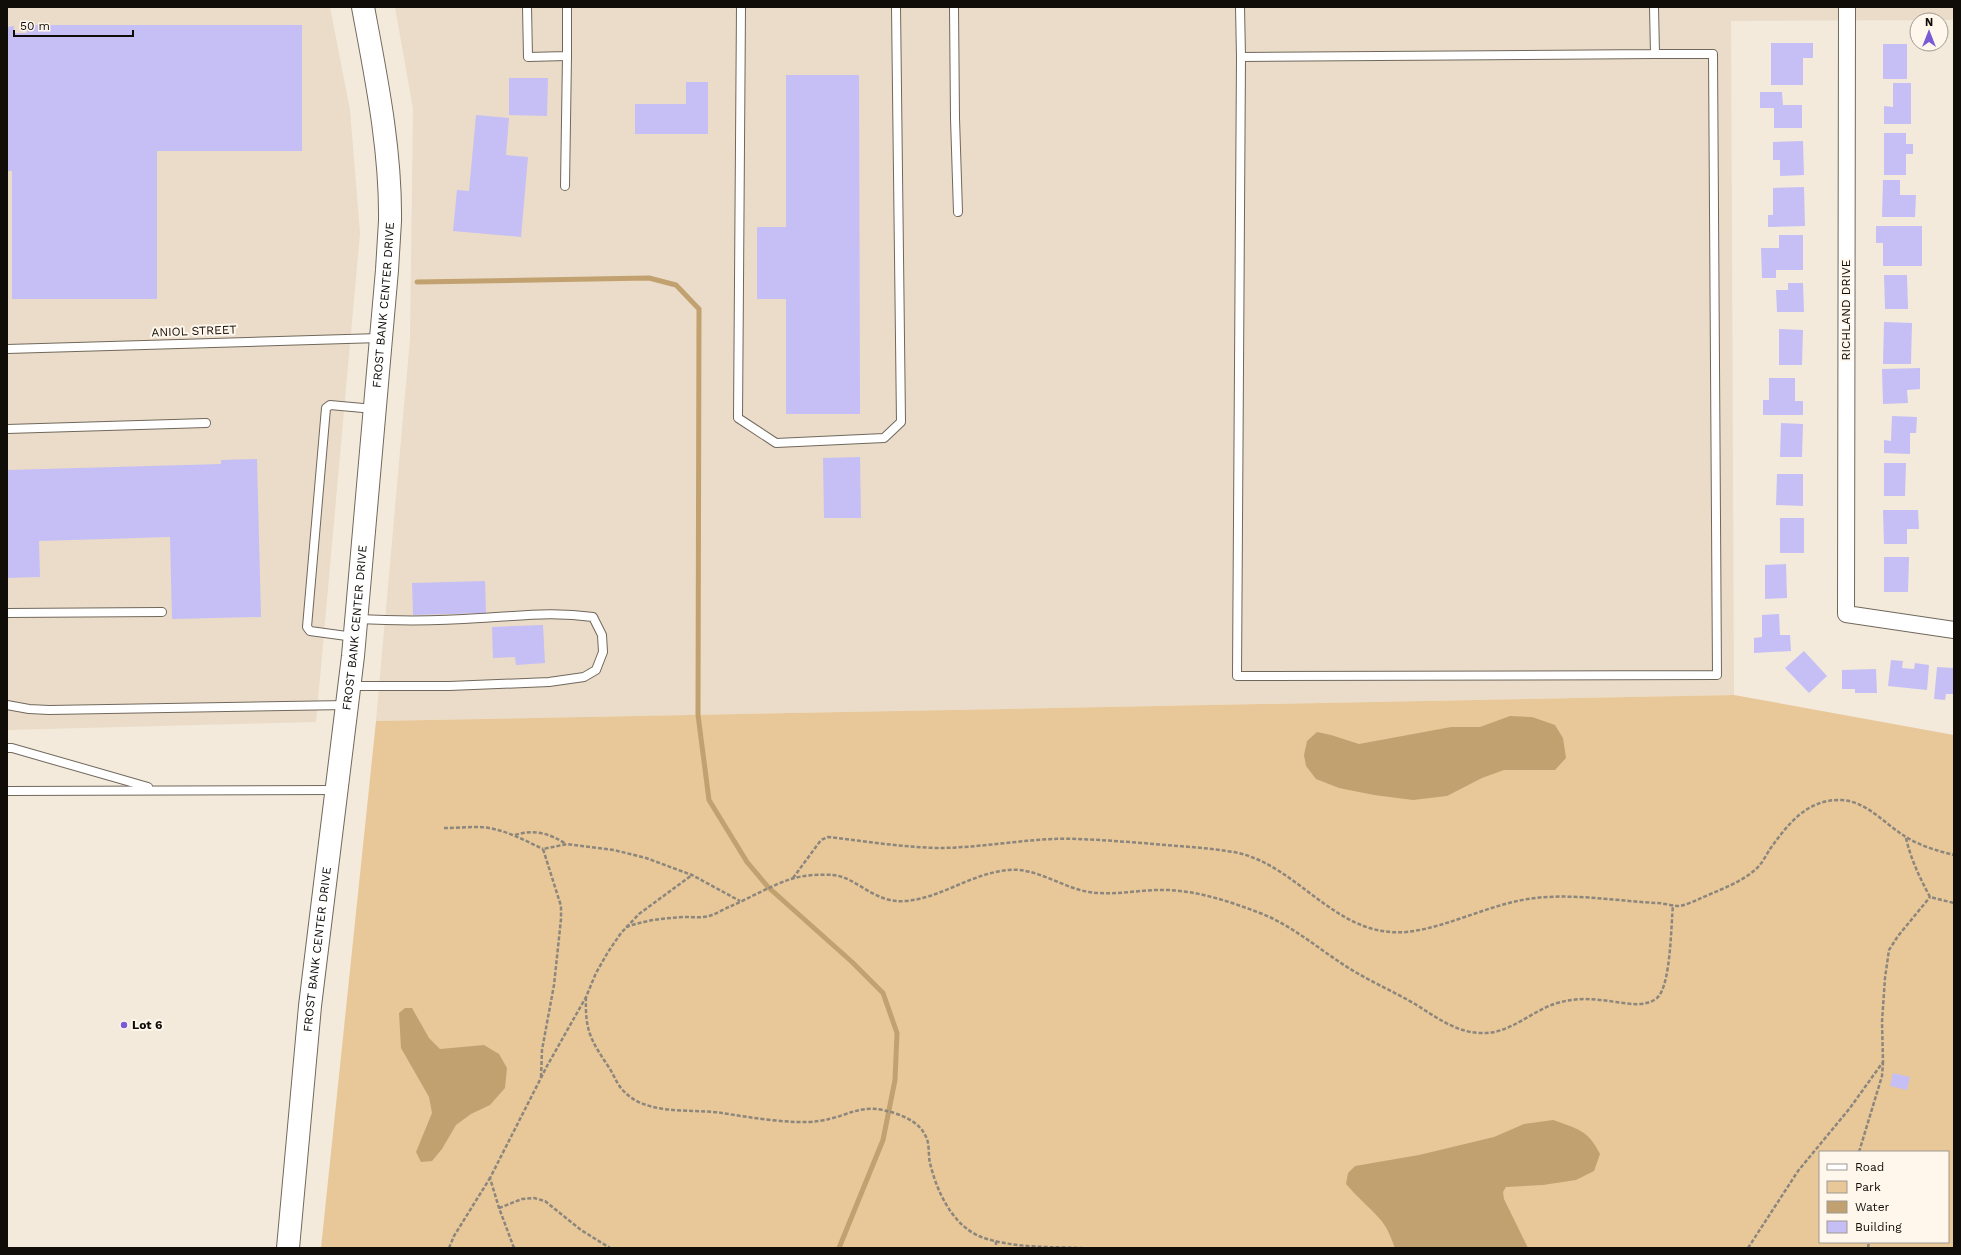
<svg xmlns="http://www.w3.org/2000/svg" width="1961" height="1255" font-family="'Work Sans',sans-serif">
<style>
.built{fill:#eadcc8}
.green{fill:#e8c899;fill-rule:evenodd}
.water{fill:#c2a170}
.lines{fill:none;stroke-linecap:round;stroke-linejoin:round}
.stream{stroke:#c2a170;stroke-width:5}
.building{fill:#c6bff5}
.service-casing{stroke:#71685c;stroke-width:10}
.minor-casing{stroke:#71685c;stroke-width:18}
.secondary-casing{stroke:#71685c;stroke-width:24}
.path{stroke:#8c867d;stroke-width:2.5;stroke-dasharray:4 2;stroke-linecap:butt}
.service{stroke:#fff;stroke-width:8}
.minor{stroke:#fff;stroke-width:16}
.secondary{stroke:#fff;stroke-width:22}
.poi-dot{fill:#7a5bd6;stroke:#fff7ec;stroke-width:1.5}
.labels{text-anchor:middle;stroke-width:4;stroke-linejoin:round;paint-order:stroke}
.street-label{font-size:12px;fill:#100d09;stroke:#fff7ec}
.poi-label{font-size:12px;font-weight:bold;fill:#100d09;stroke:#fff7ec;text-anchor:start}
</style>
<rect width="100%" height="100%" fill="#f3eadc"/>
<g class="built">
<polygon points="7,7 330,7 350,110 360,233 316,722 7,730"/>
<polygon points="395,7 1954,7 1954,20 1731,21 1734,695 376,721 410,339 413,109"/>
</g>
<path class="green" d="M1734,695L1954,735V1248H321L376,721ZM1820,1152H1948V1242H1820Z"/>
<g class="water">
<polygon points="1510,716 1532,717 1555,725 1563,738 1566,758 1555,770 1504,770 1482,778 1447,796 1413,800 1374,795 1339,788 1316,779 1306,766 1304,755 1307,741 1317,732 1331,735 1359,744 1451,727 1480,727"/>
<polygon points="405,1008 412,1008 429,1038 440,1049 484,1045 499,1054 507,1068 505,1088 490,1105 471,1114 456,1125 442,1149 432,1161 421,1162 416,1152 432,1113 429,1097 401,1048 399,1013"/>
<path d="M1553,1120C1578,1129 1588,1130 1600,1154L1594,1171L1576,1180L1543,1185L1506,1187L1503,1192L1504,1199L1528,1248H1395C1391,1238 1387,1226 1379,1218C1368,1206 1356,1196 1346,1184L1348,1173L1355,1166L1419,1155L1494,1137L1524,1124Z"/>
</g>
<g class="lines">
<polyline class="stream" points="417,282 649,278 676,285 699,309 698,715 709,800 747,862 768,887 852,962 883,993 897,1033 895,1080 883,1140 839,1248"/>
</g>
<g class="building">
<polygon points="27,25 302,25 302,151 157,151 157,299 12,299 12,171 7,171 7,27 14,26 14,33 27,33"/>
<polygon points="1771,43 1813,43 1813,58 1803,58 1803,85 1771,85"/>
<rect x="1883" y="44" width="24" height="35"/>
<polygon points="786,75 859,75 860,414 786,414 786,299 757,299 757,227 786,227"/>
<polygon points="509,78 548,78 547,116 509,115"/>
<polygon points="686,82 708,82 708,134 635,134 635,104 686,104"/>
<polygon points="1893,83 1911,83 1911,124 1884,124 1884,106 1893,107"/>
<polygon points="1760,92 1782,92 1783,105 1802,105 1802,128 1774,128 1774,108 1760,108"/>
<polygon points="476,115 509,118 506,155 528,157 521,237 453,231 457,190 469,191"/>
<polygon points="1884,133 1906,133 1906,144 1913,144 1913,154 1906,154 1906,175 1884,175"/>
<polygon points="1803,141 1804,175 1780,176 1780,160 1773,160 1773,142"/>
<polygon points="1883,180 1900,180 1900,195 1916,195 1915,217 1882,217"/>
<polygon points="1804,187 1805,226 1768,227 1768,215 1773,215 1773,188"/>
<polygon points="1876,226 1922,226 1922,266 1883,266 1883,243 1876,243"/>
<polygon points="1779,235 1803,235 1803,270 1776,270 1776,278 1762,278 1761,248 1779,248"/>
<polygon points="1884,275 1907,275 1908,309 1885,309"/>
<polygon points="1788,283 1803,283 1804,312 1777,312 1776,290 1788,290"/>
<polygon points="1884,322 1912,323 1911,364 1883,364"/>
<polygon points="1779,329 1803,330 1802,365 1779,365"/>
<polygon points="1920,368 1920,389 1907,390 1908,403 1883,404 1882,369"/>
<polygon points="1769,378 1795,378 1795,401 1803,401 1803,415 1763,415 1763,400 1769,400"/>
<polygon points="1892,416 1917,417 1916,433 1910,433 1910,454 1884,453 1884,440 1891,441"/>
<polygon points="1781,423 1803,424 1802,457 1780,457"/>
<polygon points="860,457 861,518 824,518 823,458"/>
<polygon points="257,459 261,617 172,619 170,537 39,541 40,577 7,578 7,470 221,464 221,460"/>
<polygon points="1884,463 1906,463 1905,496 1884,496"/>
<polygon points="1777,474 1803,474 1803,506 1776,505"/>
<polygon points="1883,510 1918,510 1919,529 1907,529 1907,544 1884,544"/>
<rect x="1780" y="518" width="24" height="35"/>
<polygon points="1884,557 1909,557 1908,592 1884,592"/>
<polygon points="1786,564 1787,598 1765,599 1765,565"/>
<polygon points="485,581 486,613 413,615 412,583"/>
<polygon points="1779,614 1780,635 1790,635 1791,651 1754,653 1754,638 1762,637 1762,615"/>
<polygon points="543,625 545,663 516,665 515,657 493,658 492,627"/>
<polygon points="1804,651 1827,676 1809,693 1785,668"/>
<polygon points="1891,660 1903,661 1902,668 1914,669 1915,663 1929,665 1927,690 1888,686"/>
<polygon points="1937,667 1954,668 1954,694 1946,694 1945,700 1934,699"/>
<polygon points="1876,669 1877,693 1855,693 1855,689 1842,689 1842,670"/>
<polygon points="1893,1073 1910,1077 1907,1090 1890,1086"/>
</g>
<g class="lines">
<defs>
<g id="service">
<polyline points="527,7 528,57 567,56 567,7"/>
<polyline points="741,7 738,418 776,443 884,438 901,422 896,7"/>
<polyline points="954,7 955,118 958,212"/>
<polyline points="1240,7 1241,57 1655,54 1654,7"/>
<polyline points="1241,57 1237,676 1717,675 1713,54 1655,54"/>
<polyline points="565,186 567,56"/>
<polyline points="7,349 380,338"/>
<polyline points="7,429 206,423"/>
<polyline points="7,613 162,612"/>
<polyline points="354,637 310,631 307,627 326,408 330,405 374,409"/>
<path d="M350,686H449L549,682L584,677L596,670L603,652L602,635L593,617C551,611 521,616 480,618C439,621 398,621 357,619"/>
<polyline points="7,705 29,709 49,710 347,705"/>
<polyline points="7,748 12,748 148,787"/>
<polyline points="7,791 336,790"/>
</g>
<polyline id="minor" points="1847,7 1846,614 1954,630"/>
<g id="secondary">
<path id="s1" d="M288,1248L310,1006L353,656L387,270C388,254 389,237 390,221C391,149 376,77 363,7"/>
</g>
</defs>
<use href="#service" class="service-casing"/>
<use href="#minor" class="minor-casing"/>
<use href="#secondary" class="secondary-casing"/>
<g class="path">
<path d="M444,828C455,828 467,827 479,827C502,828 522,839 543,849"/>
<path d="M515,835C534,829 549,833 566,844"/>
<path d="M1906,838C1911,860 1920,878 1930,897L1954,903"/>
<path d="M793,878L821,840L828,837C864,841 900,847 937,848C975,848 1013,841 1052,839C1082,838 1112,841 1143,843C1173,846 1203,847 1233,852C1298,863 1334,938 1406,932C1453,927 1497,899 1547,897C1584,895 1620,901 1656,903C1664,903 1672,906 1680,906C1686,905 1692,902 1697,900C1716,891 1741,883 1756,869C1762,864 1766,855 1770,849C1788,824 1807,799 1841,800C1866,801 1884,823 1903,835C1917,845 1938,851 1954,855"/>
<path d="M626,927C646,920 664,918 685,917C693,917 702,918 709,916C716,914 724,909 731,906C750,898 772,885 791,879C803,875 821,874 833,875C857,877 874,904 906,901C941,898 972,873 1009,870C1035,867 1063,888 1089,892C1116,896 1141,889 1167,890C1199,891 1231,902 1260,913C1296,927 1324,954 1357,973C1376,984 1396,993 1415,1004C1436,1017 1455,1032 1480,1033C1509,1035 1531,1011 1557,1003C1578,997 1595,999 1616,1002C1630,1004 1646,1007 1657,998C1671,986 1671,924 1673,905"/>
<path d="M586,997C585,1030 590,1039 608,1066C613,1073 616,1082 621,1088C644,1117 690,1108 722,1113C748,1117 794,1125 819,1121C852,1116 860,1101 897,1114C908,1118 920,1124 925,1135C930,1142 928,1155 930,1163C937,1192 952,1224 979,1236C1008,1248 1050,1247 1082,1248"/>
<polyline points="541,1077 542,1050 554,985 561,919 561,906 543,849 567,844 614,850 646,858 692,875 740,901"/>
<polyline points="1859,1152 1882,1076 1883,1063"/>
<polyline points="499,1208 522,1199 534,1198 545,1201 581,1230 610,1248"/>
<polyline points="996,1241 996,1248"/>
<polyline points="449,1248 454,1236 490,1178"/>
<polyline points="514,1248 499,1208 490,1178 547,1066 586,997 596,973 608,952 621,933 639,914 692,875"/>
<polyline points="1748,1248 1798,1171 1850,1108 1883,1062 1882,1022 1885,978 1889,950 1898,936 1930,897"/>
<polyline points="1868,1248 1869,1242"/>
</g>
<use href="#service" class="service"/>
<use href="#minor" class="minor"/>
<use href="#secondary" class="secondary"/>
</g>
<circle class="poi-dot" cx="124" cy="1025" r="4"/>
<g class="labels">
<g class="street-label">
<text dy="4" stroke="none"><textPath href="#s1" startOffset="948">FROST BANK CENTER DRIVE</textPath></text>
<text transform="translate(1846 310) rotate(-90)" y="4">RICHLAND DRIVE</text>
<text transform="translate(194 331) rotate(-2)" y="4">ANIOL STREET</text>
<text dy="4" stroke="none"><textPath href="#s1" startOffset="624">FROST BANK CENTER DRIVE</textPath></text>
<text dy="4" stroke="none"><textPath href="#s1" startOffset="300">FROST BANK CENTER DRIVE</textPath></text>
</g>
<g class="poi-label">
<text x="132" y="1029">Lot 6</text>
</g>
</g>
<rect width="1961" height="1255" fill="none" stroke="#100d09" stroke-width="16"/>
<rect x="1819" y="1151" width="130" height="92" fill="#fff7ec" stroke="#9f9991"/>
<rect x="1827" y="1164" width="20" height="6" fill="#ffffff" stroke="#9f9991"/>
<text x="1855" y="1171" font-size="12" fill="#100d09">Road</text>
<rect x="1827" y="1181" width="20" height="12" fill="#e8c899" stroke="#9f9991"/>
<text x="1855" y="1191" font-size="12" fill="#100d09">Park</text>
<rect x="1827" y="1201" width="20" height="12" fill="#c2a170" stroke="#9f9991"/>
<text x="1855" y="1211" font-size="12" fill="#100d09">Water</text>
<rect x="1827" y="1221" width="20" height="12" fill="#c6bff5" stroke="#9f9991"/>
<text x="1855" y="1231" font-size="12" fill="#100d09">Building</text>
<g transform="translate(1929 32)"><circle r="19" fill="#fff7ec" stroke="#9f9991"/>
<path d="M0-3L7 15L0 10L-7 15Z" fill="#7a5bd6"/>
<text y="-6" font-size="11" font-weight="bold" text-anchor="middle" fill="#100d09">N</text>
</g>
<path d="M14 30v6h119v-6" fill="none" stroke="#100d09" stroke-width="2"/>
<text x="20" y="30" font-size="12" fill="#100d09" stroke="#fff7ec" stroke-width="3" paint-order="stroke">50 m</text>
</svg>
